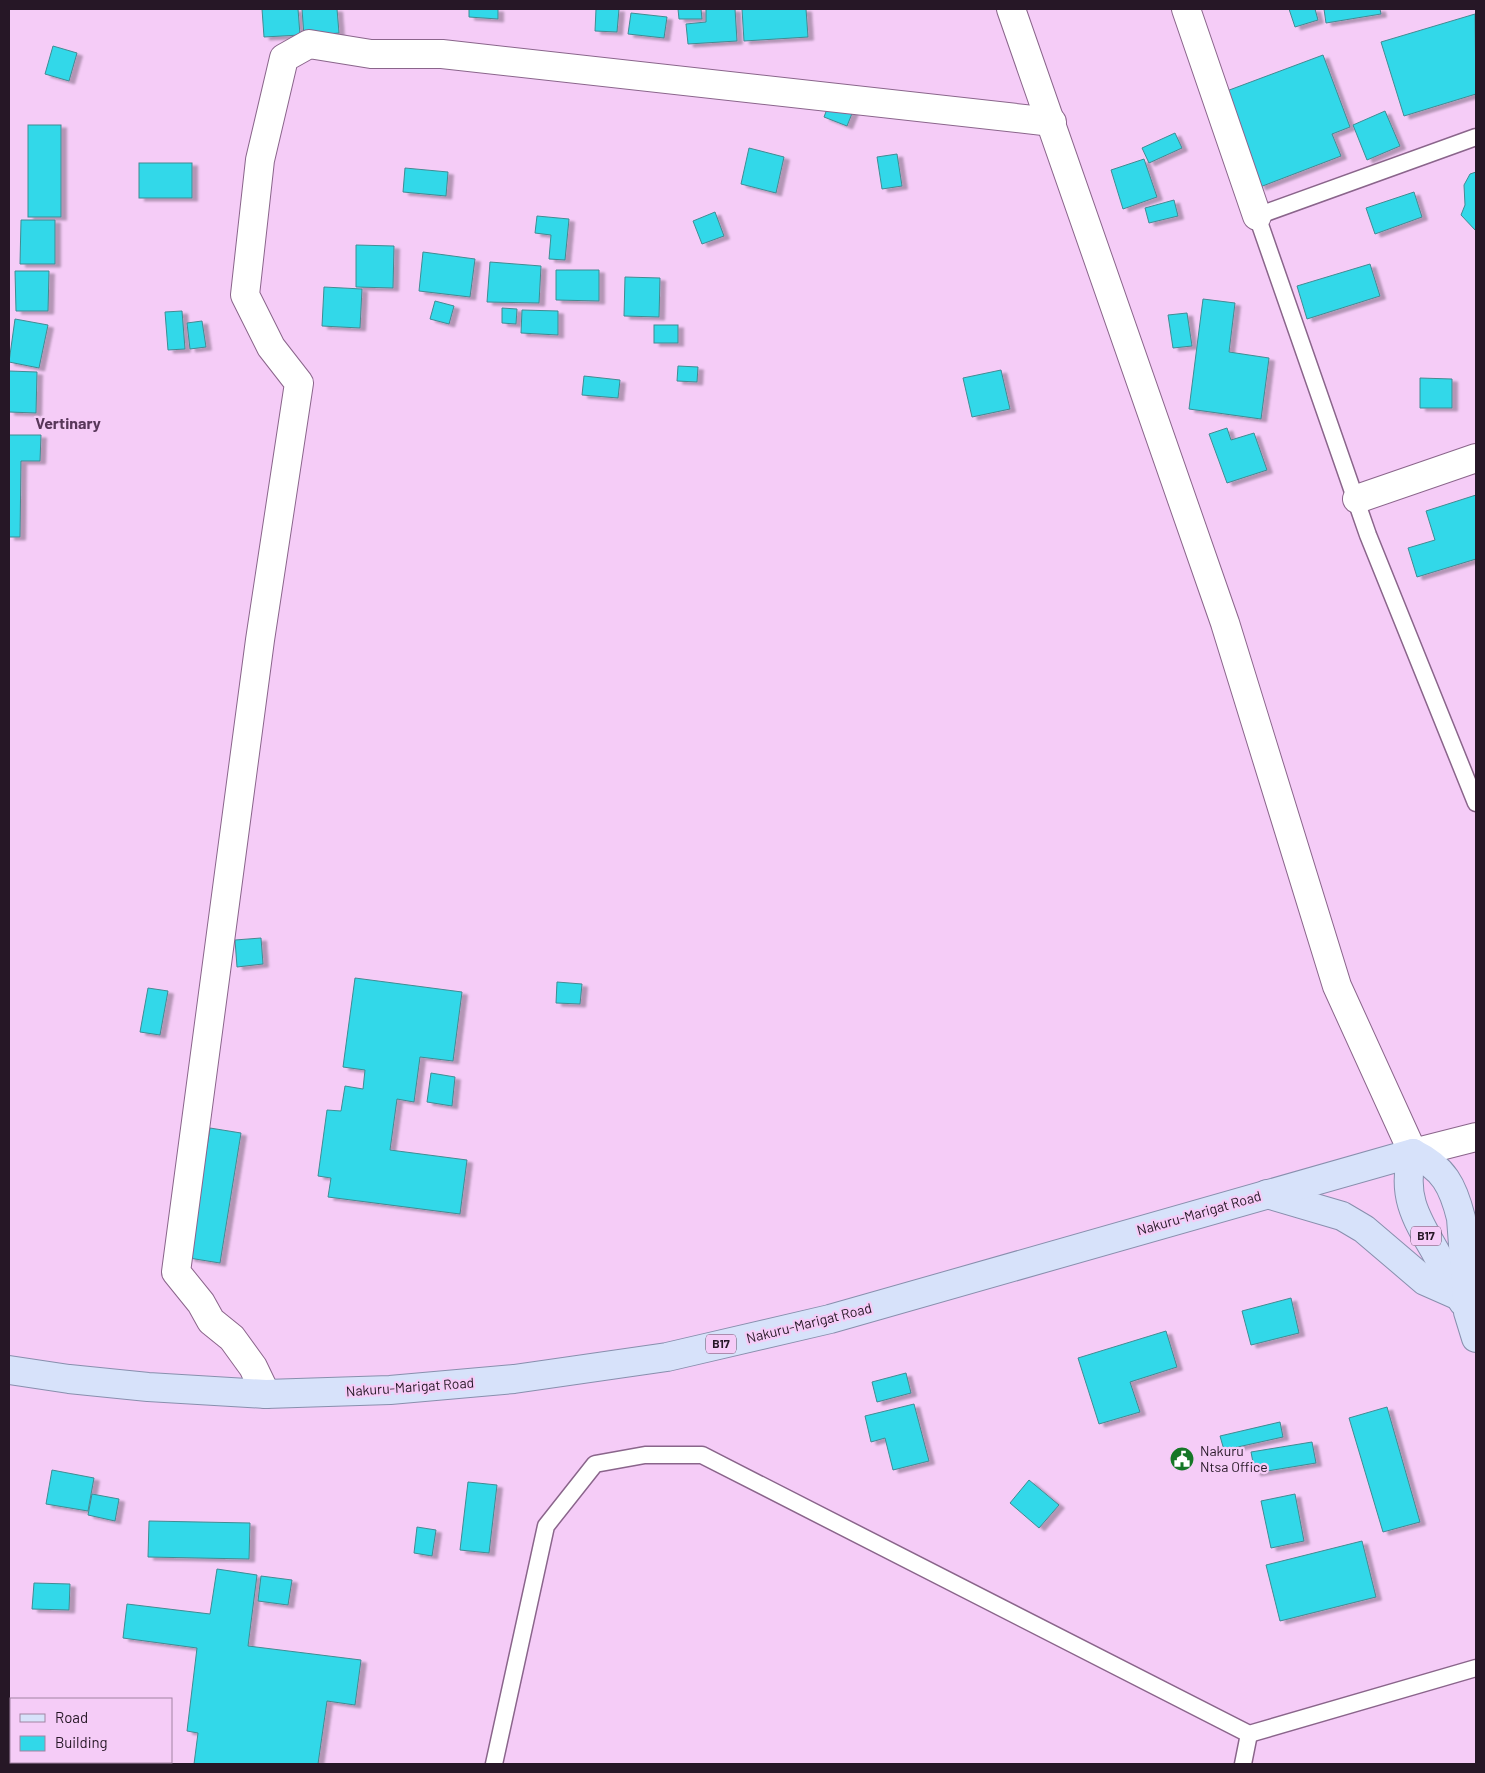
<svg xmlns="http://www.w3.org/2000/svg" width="1485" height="1773" font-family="Barlow,sans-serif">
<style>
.building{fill:#31d8e9;stroke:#438a92;filter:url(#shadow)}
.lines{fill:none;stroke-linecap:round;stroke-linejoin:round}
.service-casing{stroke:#8a658b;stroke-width:19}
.minor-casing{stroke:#8a658b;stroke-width:30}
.secondary-casing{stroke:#8a658b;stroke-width:30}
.primary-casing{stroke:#888fad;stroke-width:30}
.service{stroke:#fff;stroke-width:16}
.minor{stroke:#fff;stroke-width:28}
.secondary{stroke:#fff;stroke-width:28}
.primary{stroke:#d7e2fa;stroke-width:28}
.labels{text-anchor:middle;stroke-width:4.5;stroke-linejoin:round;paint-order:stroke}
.shield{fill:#f5ccf7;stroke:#644d65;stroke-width:1}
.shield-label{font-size:12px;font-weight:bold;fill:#261726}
.street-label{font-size:14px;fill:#261726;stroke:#f5ccf7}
.poi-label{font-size:14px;fill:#261726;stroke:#f5ccf7;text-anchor:start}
.quarter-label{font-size:16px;font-weight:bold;fill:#58375a;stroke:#f5ccf7}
</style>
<defs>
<filter id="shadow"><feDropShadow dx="5.5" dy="3" stdDeviation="1" flood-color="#0004"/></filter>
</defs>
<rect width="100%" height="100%" fill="#f5ccf7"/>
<g class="building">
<polygon points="262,9 298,9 300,35 264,37"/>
<polygon points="302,9 337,9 339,33 304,36"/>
<polygon points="469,9 498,9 498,19 469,17"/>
<polygon points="596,9 619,9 617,32 595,31"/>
<polygon points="678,9 701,9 702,19 679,19"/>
<polygon points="706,9 735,9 737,41 688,44 686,24 706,22"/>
<polygon points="742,9 806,9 808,37 744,41"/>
<polygon points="1289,9 1315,9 1318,20 1295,27"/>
<polygon points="1324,9 1380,9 1381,14 1326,23"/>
<polygon points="631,13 667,17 664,38 628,34"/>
<polygon points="1475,14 1476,94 1404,116 1381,42"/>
<polygon points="53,46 77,53 69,81 45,74"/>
<polygon points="1323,55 1350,127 1332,134 1341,156 1260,187 1224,92"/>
<polygon points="830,101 853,111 847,126 824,117"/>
<polygon points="1385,111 1400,146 1367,160 1353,125"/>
<rect x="28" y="125" width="33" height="92"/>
<polygon points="1175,133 1182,148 1149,163 1142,148"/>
<polygon points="749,148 784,157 776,193 741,184"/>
<polygon points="897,154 902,186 882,189 877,157"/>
<polygon points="1144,159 1157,197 1123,209 1111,170"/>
<rect x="139" y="163" width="53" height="35"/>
<polygon points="405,168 448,172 446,196 403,192"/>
<polygon points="1476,172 1476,231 1461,215 1465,205 1464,185 1470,174"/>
<polygon points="1414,192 1422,217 1375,234 1366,208"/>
<polygon points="1174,200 1178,216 1149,223 1145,208"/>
<polygon points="715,212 724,236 702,244 693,221"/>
<polygon points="537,216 569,219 565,260 549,259 551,235 535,233"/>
<polygon points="21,220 55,220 55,264 20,264"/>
<polygon points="356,245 394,246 393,288 356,287"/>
<polygon points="423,252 475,259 470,297 419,291"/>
<polygon points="490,262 541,266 539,303 487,302"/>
<polygon points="1370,264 1380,296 1307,319 1297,286"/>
<polygon points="556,270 599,270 599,301 556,300"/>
<polygon points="15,271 49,271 48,311 16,311"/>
<polygon points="625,277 660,278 659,317 624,316"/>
<polygon points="324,287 362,289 360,328 322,326"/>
<polygon points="1203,299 1235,303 1229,352 1269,358 1261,419 1189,409"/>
<polygon points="435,301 454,306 449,324 430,319"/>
<polygon points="502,308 517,309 516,324 502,323"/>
<polygon points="522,310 558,311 558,335 521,333"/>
<polygon points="182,311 185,349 168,350 165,312"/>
<polygon points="1187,313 1192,346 1173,348 1168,315"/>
<polygon points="15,319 48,325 39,368 9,362"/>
<polygon points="202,321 206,347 190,349 187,323"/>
<rect x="654" y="325" width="24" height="18"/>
<polygon points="678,366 698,367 697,382 677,381"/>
<polygon points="1001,370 1010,409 972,417 963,378"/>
<polygon points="9,371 37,372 36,413 9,412"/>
<polygon points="584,376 620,380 618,398 582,395"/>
<polygon points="1420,378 1452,379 1452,408 1420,408"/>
<polygon points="1227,428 1231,440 1254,433 1267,470 1227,483 1209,434"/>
<polygon points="9,435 41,435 40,461 21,461 20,537 9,537"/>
<polygon points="1476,495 1476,559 1417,577 1408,548 1435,540 1426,511"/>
<polygon points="261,938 263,964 237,967 235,940"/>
<polygon points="355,978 462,992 453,1061 420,1057 414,1102 397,1099 390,1150 467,1160 460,1214 328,1197 331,1178 318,1176 327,1110 341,1111 345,1086 363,1089 365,1070 343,1067"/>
<polygon points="557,982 582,984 580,1004 556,1003"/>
<polygon points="148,988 168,991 160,1035 140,1032"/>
<polygon points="431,1073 455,1077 452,1106 427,1102"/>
<polygon points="210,1128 241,1133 220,1263 189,1258"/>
<polygon points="1291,1298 1299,1333 1251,1345 1242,1311"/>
<polygon points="1166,1331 1177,1367 1130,1382 1140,1412 1099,1424 1078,1358"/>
<polygon points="906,1373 911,1393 877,1402 872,1382"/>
<polygon points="914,1404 929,1461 893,1470 885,1438 871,1442 865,1416"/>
<polygon points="1387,1407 1420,1522 1383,1532 1349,1418"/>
<polygon points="1280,1422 1283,1437 1224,1450 1220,1436"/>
<polygon points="1312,1442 1316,1463 1255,1473 1251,1452"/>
<polygon points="52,1470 94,1478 88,1511 46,1504"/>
<polygon points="1029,1480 1059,1505 1039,1528 1010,1503"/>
<polygon points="468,1482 497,1485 489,1553 460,1550"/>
<polygon points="92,1494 119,1499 115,1521 88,1515"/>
<polygon points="1295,1494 1304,1541 1271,1548 1261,1501"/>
<polygon points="149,1521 250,1523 249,1559 148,1557"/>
<polygon points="417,1527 436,1530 432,1556 414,1553"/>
<polygon points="1362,1541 1376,1597 1280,1621 1266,1565"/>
<polygon points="217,1569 257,1575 248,1646 361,1660 355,1705 327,1701 318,1764 194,1764 198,1733 187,1731 197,1648 123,1638 127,1604 210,1614"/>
<polygon points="261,1576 292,1580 288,1605 258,1601"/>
<polygon points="34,1583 70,1584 69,1610 32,1609"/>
<polygon points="9,1728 11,1728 12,1764 9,1764"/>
<polygon points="127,1762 149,1762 156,1763 126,1764"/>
</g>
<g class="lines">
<defs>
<g id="service">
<polyline points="1476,137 1257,216 1368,535 1476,803"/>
<polyline points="494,1764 546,1526 595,1464 645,1455 702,1455 1249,1734 1476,1668"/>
<polyline points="1243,1764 1249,1734"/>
</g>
<g id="minor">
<polyline points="1011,9 1225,623 1337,986 1413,1153"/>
<polyline points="1186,9 1257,216"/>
<polyline points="1357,499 1476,458"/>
<polyline points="266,1394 253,1367 232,1338 211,1321 201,1303 176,1272 260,640 299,383 271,347 245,295 260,160 284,58 309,44 371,54 442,54 1052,122"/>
</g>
<polyline id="secondary" points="1413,1153 1476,1137"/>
<g id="primary">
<path d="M1413,1153C1401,1193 1415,1217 1435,1251C1444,1268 1453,1285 1463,1302"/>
<polyline points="1267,1194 1342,1216 1364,1229 1425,1281 1459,1296"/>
<path d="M9,1370L69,1379L148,1387L266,1394L390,1390L514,1379L667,1357L830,1319L1413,1153C1444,1168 1453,1186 1461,1218L1468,1312L1476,1338"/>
</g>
</defs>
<use href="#service" class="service-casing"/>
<use href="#minor" class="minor-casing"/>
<use href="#secondary" class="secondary-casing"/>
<use href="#primary" class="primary-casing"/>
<use href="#service" class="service"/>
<use href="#minor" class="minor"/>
<use href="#secondary" class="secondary"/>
<use href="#primary" class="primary"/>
</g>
<defs>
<symbol id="civic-disc" viewBox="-11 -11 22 22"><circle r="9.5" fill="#157626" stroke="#f5ccf7"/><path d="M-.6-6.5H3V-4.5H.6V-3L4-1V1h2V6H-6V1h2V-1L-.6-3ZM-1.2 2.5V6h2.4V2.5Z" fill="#fff"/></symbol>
</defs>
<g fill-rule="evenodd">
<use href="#civic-disc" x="1168" y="1445" width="28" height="28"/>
</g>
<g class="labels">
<g class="shield">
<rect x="1411" y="1226.5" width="30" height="19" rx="4"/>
<rect x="706" y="1334.5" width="30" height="19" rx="4"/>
</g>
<g class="shield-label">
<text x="1426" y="1240">B17</text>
<text x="721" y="1348">B17</text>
</g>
<g class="street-label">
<text transform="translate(1199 1213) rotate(-16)" y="5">Nakuru-Marigat Road</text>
<text transform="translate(809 1323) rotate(-14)" y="5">Nakuru-Marigat Road</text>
<text transform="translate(410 1387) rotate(-4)" y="5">Nakuru-Marigat Road</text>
</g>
<g class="poi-label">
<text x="1200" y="1456">Nakuru<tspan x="1200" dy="16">Ntsa Office</tspan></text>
</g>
<g class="quarter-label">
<text x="68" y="429">Vertinary</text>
</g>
</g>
<rect width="1485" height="1773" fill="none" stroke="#261726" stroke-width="20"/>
<rect x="10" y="1698" width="162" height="65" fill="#f5ccf7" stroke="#a284a3"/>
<rect x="20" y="1714" width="25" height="8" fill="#d7e2fa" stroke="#a284a3"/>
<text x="55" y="1723" font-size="15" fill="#261726">Road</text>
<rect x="20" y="1736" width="25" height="15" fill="#31d8e9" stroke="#a284a3"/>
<text x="55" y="1748" font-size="15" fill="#261726">Building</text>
</svg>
